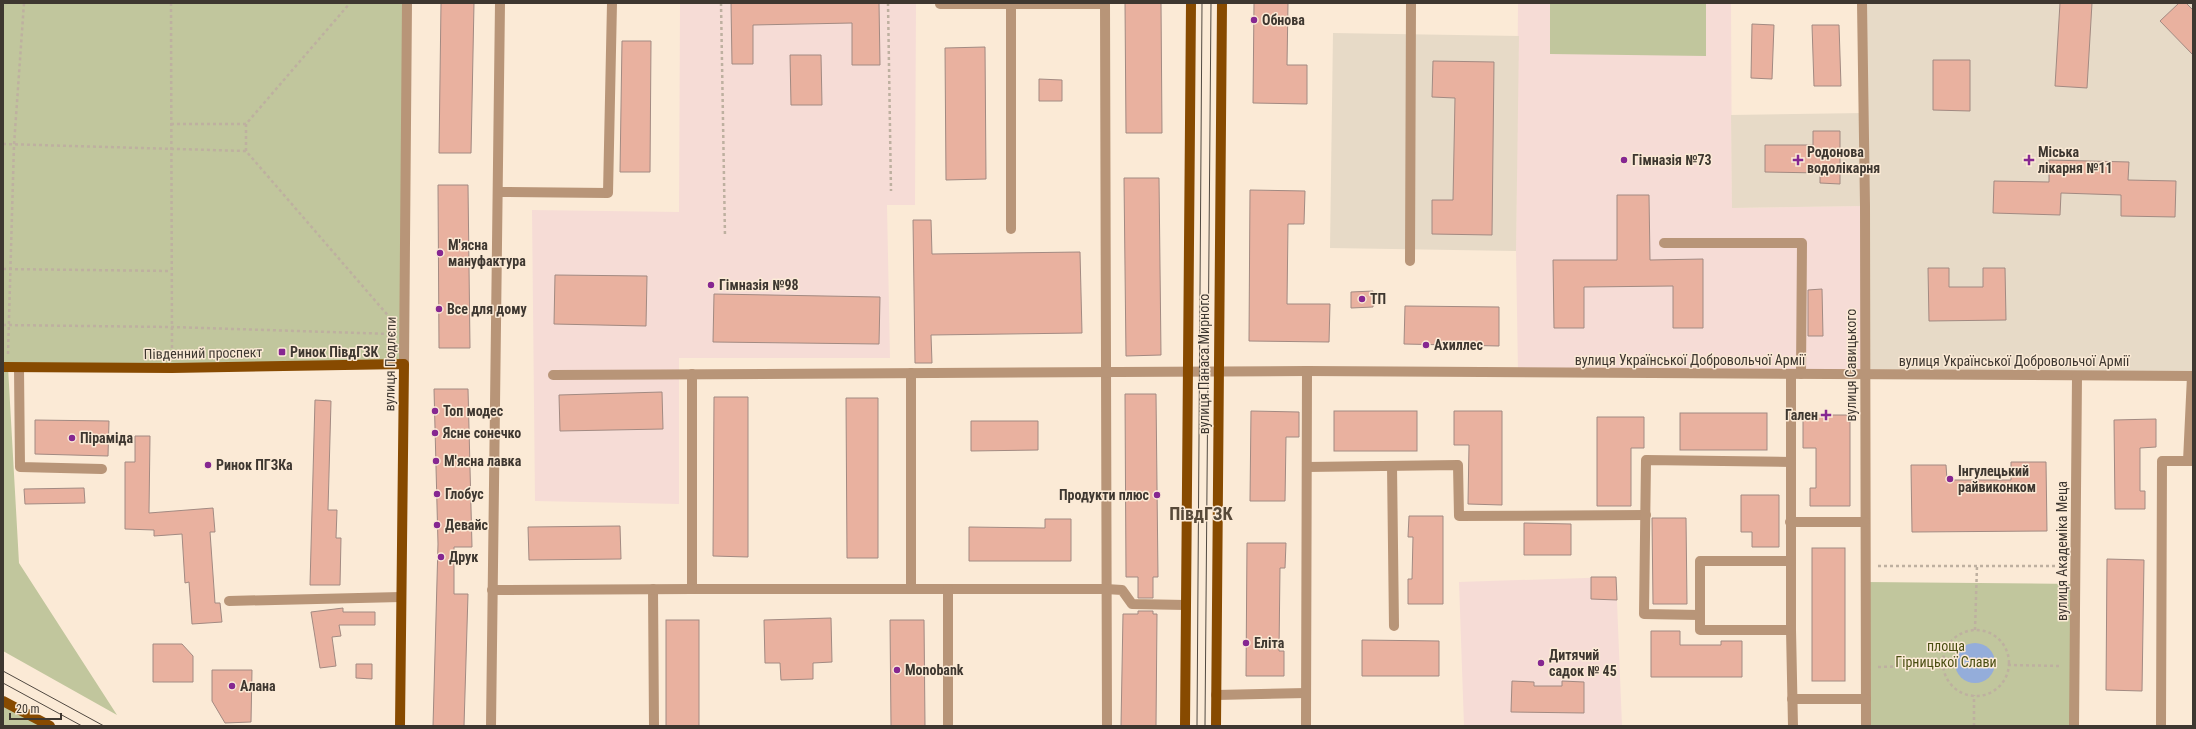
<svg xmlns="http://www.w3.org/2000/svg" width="2196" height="729" font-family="'Roboto Condensed',sans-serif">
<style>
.education{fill:#f6dcd6}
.medical{fill:#e7dac7}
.green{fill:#c1c69d}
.water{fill:#94adda}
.building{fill:#e9b19f;stroke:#a28a82}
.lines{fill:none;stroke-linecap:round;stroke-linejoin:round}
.path{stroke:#beb0a0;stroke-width:2.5;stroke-dasharray:3 3;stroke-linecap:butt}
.minor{stroke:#b89578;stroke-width:10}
.major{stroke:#874a00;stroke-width:10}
.tram{stroke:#514941;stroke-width:1}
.poi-dot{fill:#862791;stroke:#fbead6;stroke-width:1.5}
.labels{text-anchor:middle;stroke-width:3;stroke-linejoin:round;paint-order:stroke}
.poi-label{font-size:14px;font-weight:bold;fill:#3e3730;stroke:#fbead6;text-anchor:start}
.street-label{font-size:14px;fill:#3e3730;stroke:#fbead6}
.park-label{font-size:14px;fill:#4a4e12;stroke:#fbead6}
.district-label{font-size:18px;font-weight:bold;fill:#574939;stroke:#fbead6}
</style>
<rect width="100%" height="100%" fill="#fbead6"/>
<g class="education">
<polygon points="680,3 916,3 915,205 887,205 890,358 679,358 679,504 535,501 532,210 679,212"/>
<polygon points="1518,3 1731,3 1732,208 1865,206 1865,375 1518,373 1516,251"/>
<polygon points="1616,577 1622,726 1464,726 1459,582"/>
</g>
<g class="medical">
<polygon points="1862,3 2193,3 2193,376 1865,375 1865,206 1732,208 1731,115 1864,113"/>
<polygon points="1333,33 1519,36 1516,251 1330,248"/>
</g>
<g class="green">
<polygon points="3,3 407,3 404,364 8,367 19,563 117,715 3,651"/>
<polygon points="1550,3 1706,3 1706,56 1550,54"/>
<polygon points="1865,582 2075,584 2074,726 1866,726"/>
<polygon points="3,701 50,726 3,726"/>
</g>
<circle class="water" cx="1975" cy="663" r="20"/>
<g class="building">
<polygon points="441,3 474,3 471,153 439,153"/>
<polygon points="731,3 879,3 880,65 852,65 852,23 753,25 753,64 732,64"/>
<polygon points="1125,3 1161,3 1162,133 1126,133"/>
<polygon points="1254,3 1288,3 1287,65 1307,65 1307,104 1253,103"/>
<polygon points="2060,3 2092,3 2087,88 2055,86"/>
<polygon points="2179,3 2186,3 2193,10 2193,55 2160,21"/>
<polygon points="1752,24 1774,25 1772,79 1751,78"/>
<polygon points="1812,25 1839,25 1841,86 1814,86"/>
<polygon points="622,41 651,41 650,172 620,172"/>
<polygon points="985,47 986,179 946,180 945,48"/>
<polygon points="790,55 821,55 822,105 791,105"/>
<polygon points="1933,60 1970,60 1970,111 1933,110"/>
<polygon points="1433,61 1494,62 1492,235 1432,234 1432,200 1453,200 1455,98 1432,97"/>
<polygon points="1039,79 1062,80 1062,101 1039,101"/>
<polygon points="1813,131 1840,131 1840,184 1820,183 1820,173 1765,172 1765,145 1813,145"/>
<polygon points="2049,160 2129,162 2128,180 2176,181 2175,217 2121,216 2121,195 2061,193 2060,215 1993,213 1994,181 2049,182"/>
<polygon points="1124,178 1159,178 1161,355 1126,356"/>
<polygon points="438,185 468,185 470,348 439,348"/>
<polygon points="1250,190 1305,191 1304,224 1288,224 1287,304 1330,304 1329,342 1249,341"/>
<polygon points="1617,195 1649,195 1650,260 1703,259 1703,328 1673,328 1673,286 1584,287 1584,328 1554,328 1553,260 1617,260"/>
<polygon points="913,220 931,220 932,254 1080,252 1082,333 931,335 932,363 915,363"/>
<polygon points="1928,268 1949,268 1949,287 1983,287 1983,268 2005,268 2006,320 1929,321"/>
<polygon points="555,275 647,276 646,326 554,324"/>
<polygon points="1822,289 1823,336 1808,336 1808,290"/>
<polygon points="1373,291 1373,307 1351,308 1351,292"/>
<polygon points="714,294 880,297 879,344 713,342"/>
<polygon points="1405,306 1499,307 1499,346 1404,344"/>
<polygon points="434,389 468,389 472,547 454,547 454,594 468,594 464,726 433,726 438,544"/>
<polygon points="662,392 663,429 560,431 559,395"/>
<polygon points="1125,394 1156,394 1158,577 1153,577 1153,598 1138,598 1138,577 1126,577"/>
<polygon points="714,397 748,397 748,557 713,556"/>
<polygon points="846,398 878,398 878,558 847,558"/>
<polygon points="315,400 331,401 328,510 337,510 336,538 341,538 340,585 310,585"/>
<polygon points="1251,411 1299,412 1299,437 1286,437 1285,501 1250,501"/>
<rect x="1334" y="411" width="83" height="40"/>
<polygon points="1454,411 1502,411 1502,505 1468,504 1469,445 1454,445"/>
<rect x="1680" y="413" width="87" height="37"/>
<polygon points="1803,415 1850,415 1850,506 1810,506 1810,488 1816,488 1816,448 1803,448"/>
<polygon points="1597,417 1644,417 1644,448 1631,448 1631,506 1597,506"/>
<polygon points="2156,419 2156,447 2140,448 2140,491 2145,491 2145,509 2115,509 2114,420"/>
<polygon points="35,420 109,421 108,456 35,454"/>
<polygon points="971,421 1038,421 1038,450 971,451"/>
<polygon points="135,436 150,436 149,513 213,508 215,532 210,532 215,603 220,603 222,622 192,624 189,582 185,583 182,534 154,536 154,530 125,529 125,462 135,462"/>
<polygon points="2011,462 2046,462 2047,531 1912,532 1911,465 1946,465 1947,480 2011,480"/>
<polygon points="84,488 85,503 25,504 24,489"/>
<polygon points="1741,495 1779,495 1779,547 1752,547 1752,532 1741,532"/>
<polygon points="1409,516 1443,516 1443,604 1408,604 1408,579 1412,579 1413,537 1408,537"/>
<polygon points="1652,518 1686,518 1687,604 1653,604"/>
<polygon points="1045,519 1071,519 1071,561 969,561 969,527 1045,528"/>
<polygon points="1524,523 1571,524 1571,555 1524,555"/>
<polygon points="620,526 621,559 529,560 528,527"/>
<polygon points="1247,543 1286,543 1285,568 1280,568 1279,651 1284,651 1284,676 1246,676"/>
<rect x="1812" y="548" width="33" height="133"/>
<polygon points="2107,559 2144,560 2142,691 2106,690"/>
<polygon points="1591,577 1616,577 1617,600 1591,599"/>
<polygon points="343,608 343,612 375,612 375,625 339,625 341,636 332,637 336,666 320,668 311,612"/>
<polygon points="1138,611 1153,611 1153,614 1157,614 1156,726 1121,726 1123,614 1138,614"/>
<polygon points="831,618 832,662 813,663 813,679 781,680 780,663 765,663 764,620"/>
<rect x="666" y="620" width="33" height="106"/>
<polygon points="890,620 924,620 925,726 891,726"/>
<polygon points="1651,631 1680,631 1680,645 1721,645 1721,641 1742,641 1742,677 1651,677"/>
<polygon points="1362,640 1439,641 1439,676 1362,676"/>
<polygon points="153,644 182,644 193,656 193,682 153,682"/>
<polygon points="356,664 372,664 372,679 356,678"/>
<polygon points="212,670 252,670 251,722 225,723 212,701"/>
<polygon points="1512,681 1534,682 1534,686 1562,686 1562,681 1584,682 1584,713 1511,712"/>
</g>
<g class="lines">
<g class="path">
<polyline points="171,3 172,355"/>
<polyline points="721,3 725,237"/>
<polyline points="888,3 891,191"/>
<polyline points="171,124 246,124 350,3"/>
<polyline points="3,144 246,151 391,319"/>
<polyline points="246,151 246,124"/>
<polyline points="3,269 171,271"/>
<polyline points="3,325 172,327 392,334"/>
<polyline points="8,354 14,145 24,3"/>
<polyline points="1878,566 2063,566"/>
<polyline points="1975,630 1977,566"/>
<circle cx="1976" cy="663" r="33"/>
<polyline points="2008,665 2062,666"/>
<polyline points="1878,667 1943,665"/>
<polyline points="1974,726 1974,695"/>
</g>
<g class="minor">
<polyline points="1862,3 1865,206 1866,726"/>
<polyline points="940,4 1105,4 1107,726"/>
<polyline points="498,192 608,193 612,3"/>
<polyline points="1011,229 1011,4"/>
<polyline points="1664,243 1802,243 1801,374"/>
<polyline points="1410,261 1411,3"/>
<polyline points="404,364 407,3"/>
<polyline points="19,368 20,467 102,469"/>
<polyline points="692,374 692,589 911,589 911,373"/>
<polyline points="1791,374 1791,630 1793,726"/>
<polyline points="553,375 1307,371 2193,376"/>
<polyline points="2188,461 2192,376"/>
<polyline points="1392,466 1394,626"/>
<polyline points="1307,467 1458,465 1459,516 1646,515"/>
<polyline points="1790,522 1865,522"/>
<polyline points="653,589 654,726"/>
<polyline points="911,589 1106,589 1122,590 1132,604 1186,605"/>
<polyline points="492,590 692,589"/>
<polyline points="229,601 401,597"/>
<polyline points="1700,615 1644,614 1646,460 1791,462"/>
<polyline points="1791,630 1700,630 1700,561 1791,561"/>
<polyline points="1216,695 1306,693"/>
<polyline points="1792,699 1866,699"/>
<polyline points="491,726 500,3"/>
<polyline points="948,726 948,589"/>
<polyline points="1306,726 1307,371"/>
<polyline points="2074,726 2077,376"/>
<polyline points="2161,726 2162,461 2193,461"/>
</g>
<g class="major">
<polyline points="3,367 172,368 404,364 400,726"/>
<polyline points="3,701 50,726"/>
<polyline points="1185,726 1191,3"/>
<polyline points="1216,726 1222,3"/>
</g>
<g class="tram">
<polyline points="3,671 104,726"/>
<polyline points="3,683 82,726"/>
<polyline points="1197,726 1202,3"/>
<polyline points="1205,726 1211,3"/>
</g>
</g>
<g class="poi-dot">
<circle cx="1254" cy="20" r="4"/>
<circle cx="1624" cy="160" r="4"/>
<path d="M1796 154h4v4h4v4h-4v4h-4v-4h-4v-4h4z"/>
<path d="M2027 154h4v4h4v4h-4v4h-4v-4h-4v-4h4z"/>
<circle cx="440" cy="253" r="4"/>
<circle cx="711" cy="285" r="4"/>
<circle cx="1362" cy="299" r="4"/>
<circle cx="439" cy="309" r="4"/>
<circle cx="1426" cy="345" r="4"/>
<rect x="278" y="348" width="8" height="8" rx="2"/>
<circle cx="435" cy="411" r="4"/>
<path d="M1824 409h4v4h4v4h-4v4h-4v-4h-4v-4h4z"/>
<circle cx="435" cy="433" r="4"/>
<circle cx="72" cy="438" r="4"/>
<circle cx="436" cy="461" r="4"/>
<circle cx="208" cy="465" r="4"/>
<circle cx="1950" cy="479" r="4"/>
<circle cx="437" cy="494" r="4"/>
<circle cx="1157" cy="495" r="4"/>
<circle cx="437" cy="525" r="4"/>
<circle cx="441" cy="557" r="4"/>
<circle cx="1246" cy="643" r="4"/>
<circle cx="1541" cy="663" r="4"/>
<circle cx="897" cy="670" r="4"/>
<circle cx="232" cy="686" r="4"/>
</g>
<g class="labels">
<g class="poi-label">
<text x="1262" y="25">Обнова</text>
<text x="1807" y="157">Родонова<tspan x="1807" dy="16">водолікарня</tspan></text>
<text x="2038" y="157">Міська<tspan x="2038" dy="16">лікарня №11</tspan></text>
<text x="1632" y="165">Гімназія №73</text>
<text x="448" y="250">М'ясна<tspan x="448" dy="16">мануфактура</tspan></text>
<text x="719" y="290">Гімназія №98</text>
<text x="1370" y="304">ТП</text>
<text x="447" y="314">Все для дому</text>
<text x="1434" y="350">Ахиллес</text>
<text x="290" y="357">Ринок ПівдГЗК</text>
<text x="443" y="416">Топ модес</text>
<text x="1818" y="420" text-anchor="end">Гален</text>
<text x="443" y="438">Ясне сонечко</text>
<text x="80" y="443">Піраміда</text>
<text x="444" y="466">М'ясна лавка</text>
<text x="216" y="470">Ринок ПГЗКа</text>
<text x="1958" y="476">Інгулецький<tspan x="1958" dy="16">райвиконком</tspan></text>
<text x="445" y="499">Глобус</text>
<text x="1149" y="500" text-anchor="end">Продукти плюс</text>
<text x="445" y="530">Девайс</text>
<text x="449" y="562">Друк</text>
<text x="1254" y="648">Еліта</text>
<text x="1549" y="660">Дитячий<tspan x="1549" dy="16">садок № 45</tspan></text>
<text x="905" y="675">Monobank</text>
<text x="240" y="691">Алана</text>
</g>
<g class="street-label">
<text transform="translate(203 353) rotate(-1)" y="5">Південний проспект</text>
<text x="1690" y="365">вулиця Української Добровольчої Армії</text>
<text x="2014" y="366">вулиця Української Добровольчої Армії</text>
<text transform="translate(390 364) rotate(-89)" y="5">вулиця Подлєпи</text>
<text transform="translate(1204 364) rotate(-90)" y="5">вулиця Панаса Мирного</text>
<text transform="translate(1851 365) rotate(-90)" y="5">вулиця Савицького</text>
<text transform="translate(2062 551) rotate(-90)" y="5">вулиця Академіка Меца</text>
</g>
<g class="park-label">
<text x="1946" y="651">площа<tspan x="1946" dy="16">Гірницької Слави</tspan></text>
</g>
<g class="district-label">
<text x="1201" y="520">ПівдГЗК</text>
</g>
</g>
<rect width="2196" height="729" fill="none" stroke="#3e3730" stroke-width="8"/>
<path d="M10 713v6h51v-6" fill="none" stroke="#3e3730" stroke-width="2"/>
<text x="16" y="713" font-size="12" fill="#3e3730" stroke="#fbead6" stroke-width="3" paint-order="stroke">20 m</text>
</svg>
